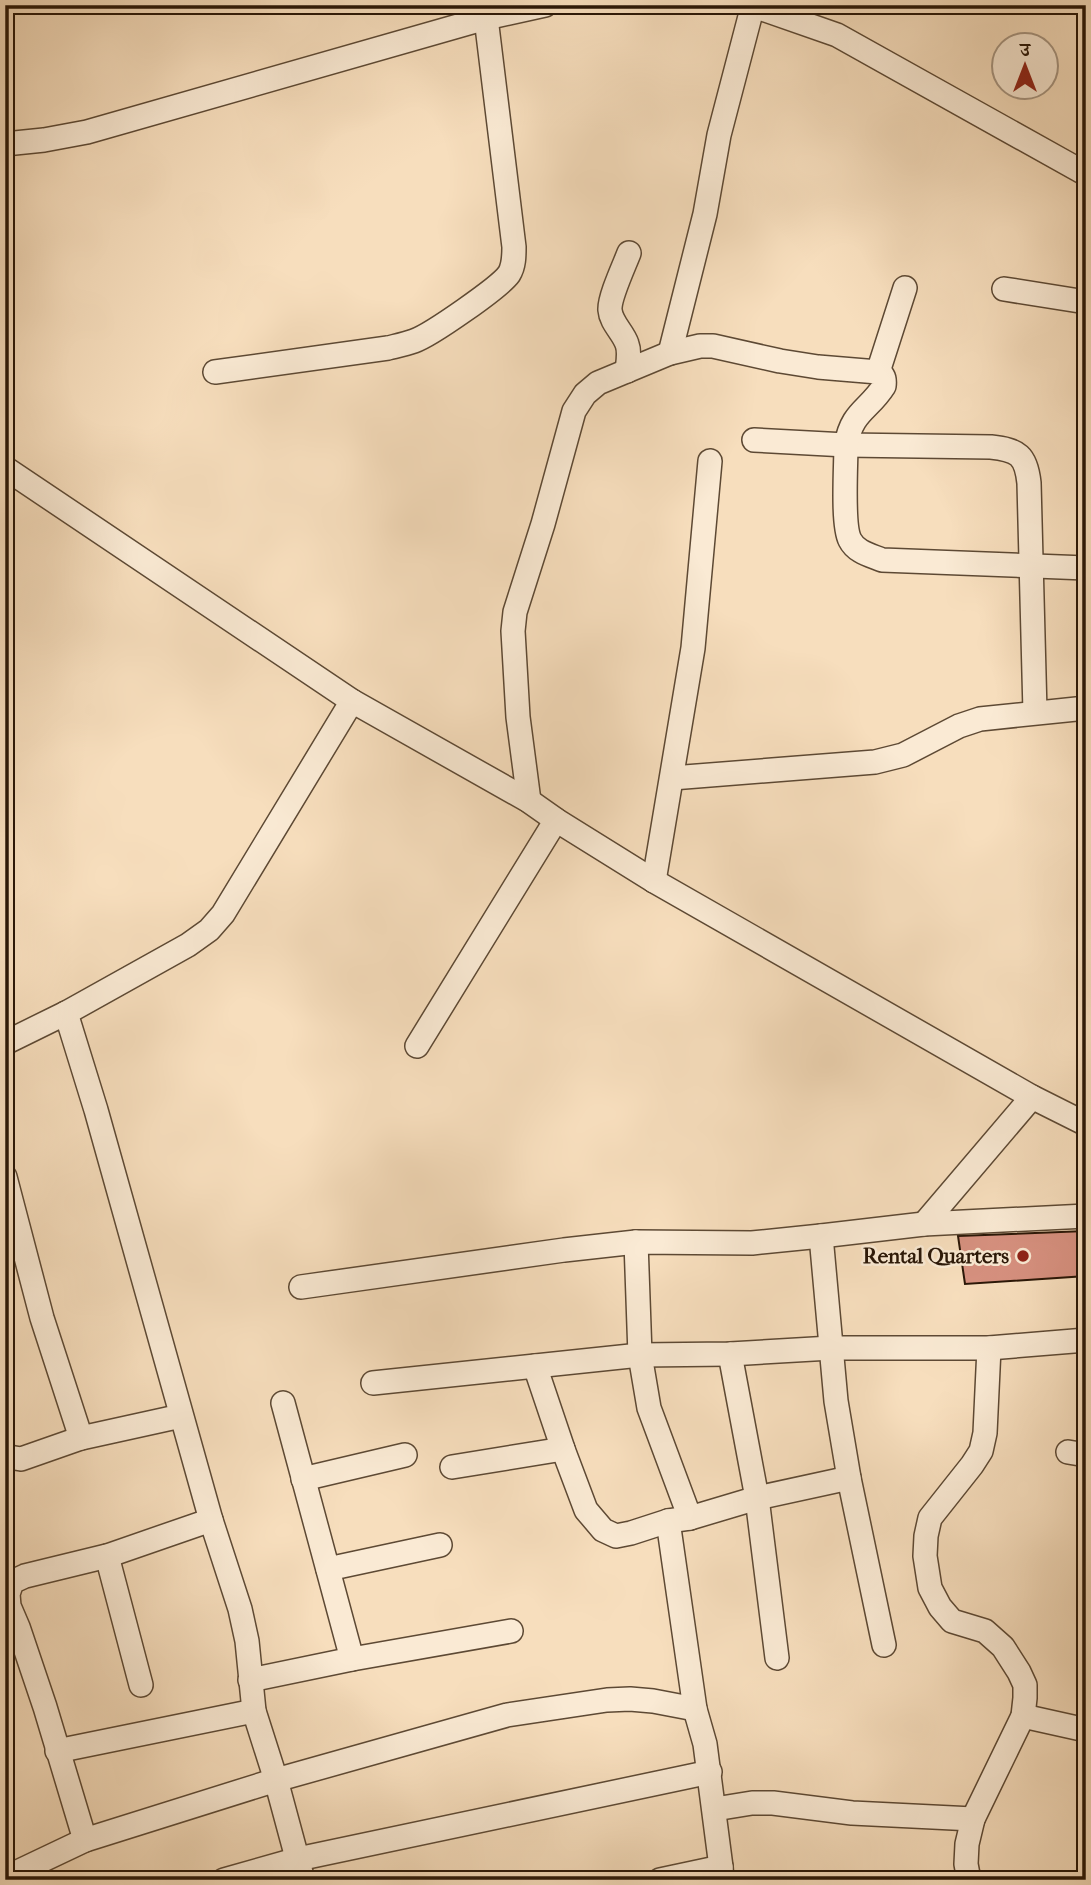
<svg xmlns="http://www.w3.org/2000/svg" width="1091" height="1885" font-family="'IM FELL French Canon','Noto Serif Devanagari',serif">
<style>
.building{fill:#d79180;stroke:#2a1707;stroke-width:2}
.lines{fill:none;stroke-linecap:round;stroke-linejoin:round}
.minor-casing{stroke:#5d4934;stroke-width:26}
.minor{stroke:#faead4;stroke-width:23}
.poi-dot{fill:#8f2418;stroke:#faead4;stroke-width:2.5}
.labels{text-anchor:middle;stroke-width:5;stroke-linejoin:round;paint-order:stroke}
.poi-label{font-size:21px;font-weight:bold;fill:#2a1707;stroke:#faead4;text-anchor:end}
</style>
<rect width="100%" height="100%" fill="#f7debd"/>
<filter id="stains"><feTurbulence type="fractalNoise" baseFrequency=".00286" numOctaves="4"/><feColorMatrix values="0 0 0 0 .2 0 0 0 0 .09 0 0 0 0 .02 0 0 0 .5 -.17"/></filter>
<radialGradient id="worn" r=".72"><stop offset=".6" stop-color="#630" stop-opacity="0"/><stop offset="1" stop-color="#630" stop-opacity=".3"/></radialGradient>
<polygon class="building" points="1086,1231 1086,1276 965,1284 958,1236"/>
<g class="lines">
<defs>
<g id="minor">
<polyline points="751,5 837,35 1086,174"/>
<polyline points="5,144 44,140 87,132 486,18 545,5"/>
<polyline points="1004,289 1086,302"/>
<polyline points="670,353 705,214 719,135 753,5"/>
<path d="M627,371C628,362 630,352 627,344C623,332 611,323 610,310C609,298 624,266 629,253"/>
<path d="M215,372L388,348C396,346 406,344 414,341C431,335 500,287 509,274C514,266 514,256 514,247L486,18"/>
<polyline points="878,372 905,288"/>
<path d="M754,440L846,445L991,447C1018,450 1026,455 1029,483L1035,712"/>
<polyline points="5,468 352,701 529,801 556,820 654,881 1032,1097 1086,1124"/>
<polyline points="672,778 875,762 903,755 959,726 980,719 1086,708"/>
<path d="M529,801L518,717L513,631L515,612L543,524L574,411L585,394L598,383L670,353L700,346H713L780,361L818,367L878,372C884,375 885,379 884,386C868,411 852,411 846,445C846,465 842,525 850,540C856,552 870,555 882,560L1086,568"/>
<polyline points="654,881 693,648 710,461"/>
<polyline points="66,1013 96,1110 211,1520 240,1609 247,1641 254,1711 276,1780 303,1880"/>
<polyline points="5,1043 66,1013 188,945 209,930 223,914 352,701"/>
<polyline points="417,1046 556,820"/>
<polyline points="5,1177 42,1318 81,1438"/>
<polyline points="924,1224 1032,1097"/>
<polyline points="821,1236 836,1401 849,1478 884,1645"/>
<polyline points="636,1242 640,1355 649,1408 690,1518"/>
<polyline points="301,1287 564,1250 636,1242 752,1243 821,1236 924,1224 1086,1216"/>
<polyline points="730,1354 757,1498 777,1658"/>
<polyline points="535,1366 563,1449 586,1510 603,1530 616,1536 631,1533 668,1521 690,1518 757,1498 849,1478"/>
<polyline points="373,1383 640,1355 730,1354 831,1348 989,1348 1086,1340"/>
<polyline points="283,1403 352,1659"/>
<polyline points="1068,1452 1086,1455"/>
<polyline points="5,1453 9,1457 21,1459 81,1438 181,1416"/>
<polyline points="452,1467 563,1449"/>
<polyline points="303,1479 405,1455"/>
<polyline points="668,1521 695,1709 705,1744 721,1867"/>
<polyline points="107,1556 141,1685"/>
<polyline points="328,1569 440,1545"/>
<polyline points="250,1680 352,1659 511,1631"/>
<polyline points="1023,1716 1086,1730"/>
<polyline points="57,1751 254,1711"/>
<polyline points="715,1809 752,1803 773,1803 852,1813 973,1819"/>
<polyline points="85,1840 45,1707 18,1627 9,1606 8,1594 12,1582 25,1576 107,1556 211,1520"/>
<polyline points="5,1878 85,1840 276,1780 507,1715 607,1700 630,1699 653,1701 695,1709"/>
<polyline points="224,1880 298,1859 710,1772"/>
<polyline points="660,1880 721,1867 722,1880"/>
<polyline points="969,1880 966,1864 967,1844 973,1819 1023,1716 1025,1698 1025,1685 1019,1672 1003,1647 985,1631 952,1621 940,1607 930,1588 925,1556 926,1536 930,1518 972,1465 981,1451 985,1433 989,1348"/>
</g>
</defs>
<use href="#minor" class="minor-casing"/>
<use href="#minor" class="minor"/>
</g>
<circle class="poi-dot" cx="1023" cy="1256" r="7"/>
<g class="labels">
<g class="poi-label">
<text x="1009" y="1263">Rental Quarters</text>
</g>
</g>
<rect width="1091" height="1885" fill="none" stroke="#f7debd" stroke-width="28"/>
<rect x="7" y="7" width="1077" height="1871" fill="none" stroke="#2a1707" stroke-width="3.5"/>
<rect x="14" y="14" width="1063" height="1857" fill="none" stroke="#2a1707" stroke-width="2"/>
<g transform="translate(1025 66)"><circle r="33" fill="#faead4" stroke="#a79682" stroke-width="2"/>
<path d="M0-5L12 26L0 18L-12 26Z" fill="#8f2418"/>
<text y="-10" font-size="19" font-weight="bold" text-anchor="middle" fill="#2a1707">उ</text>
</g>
<rect width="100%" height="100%" filter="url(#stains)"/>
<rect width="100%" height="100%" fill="url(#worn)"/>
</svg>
